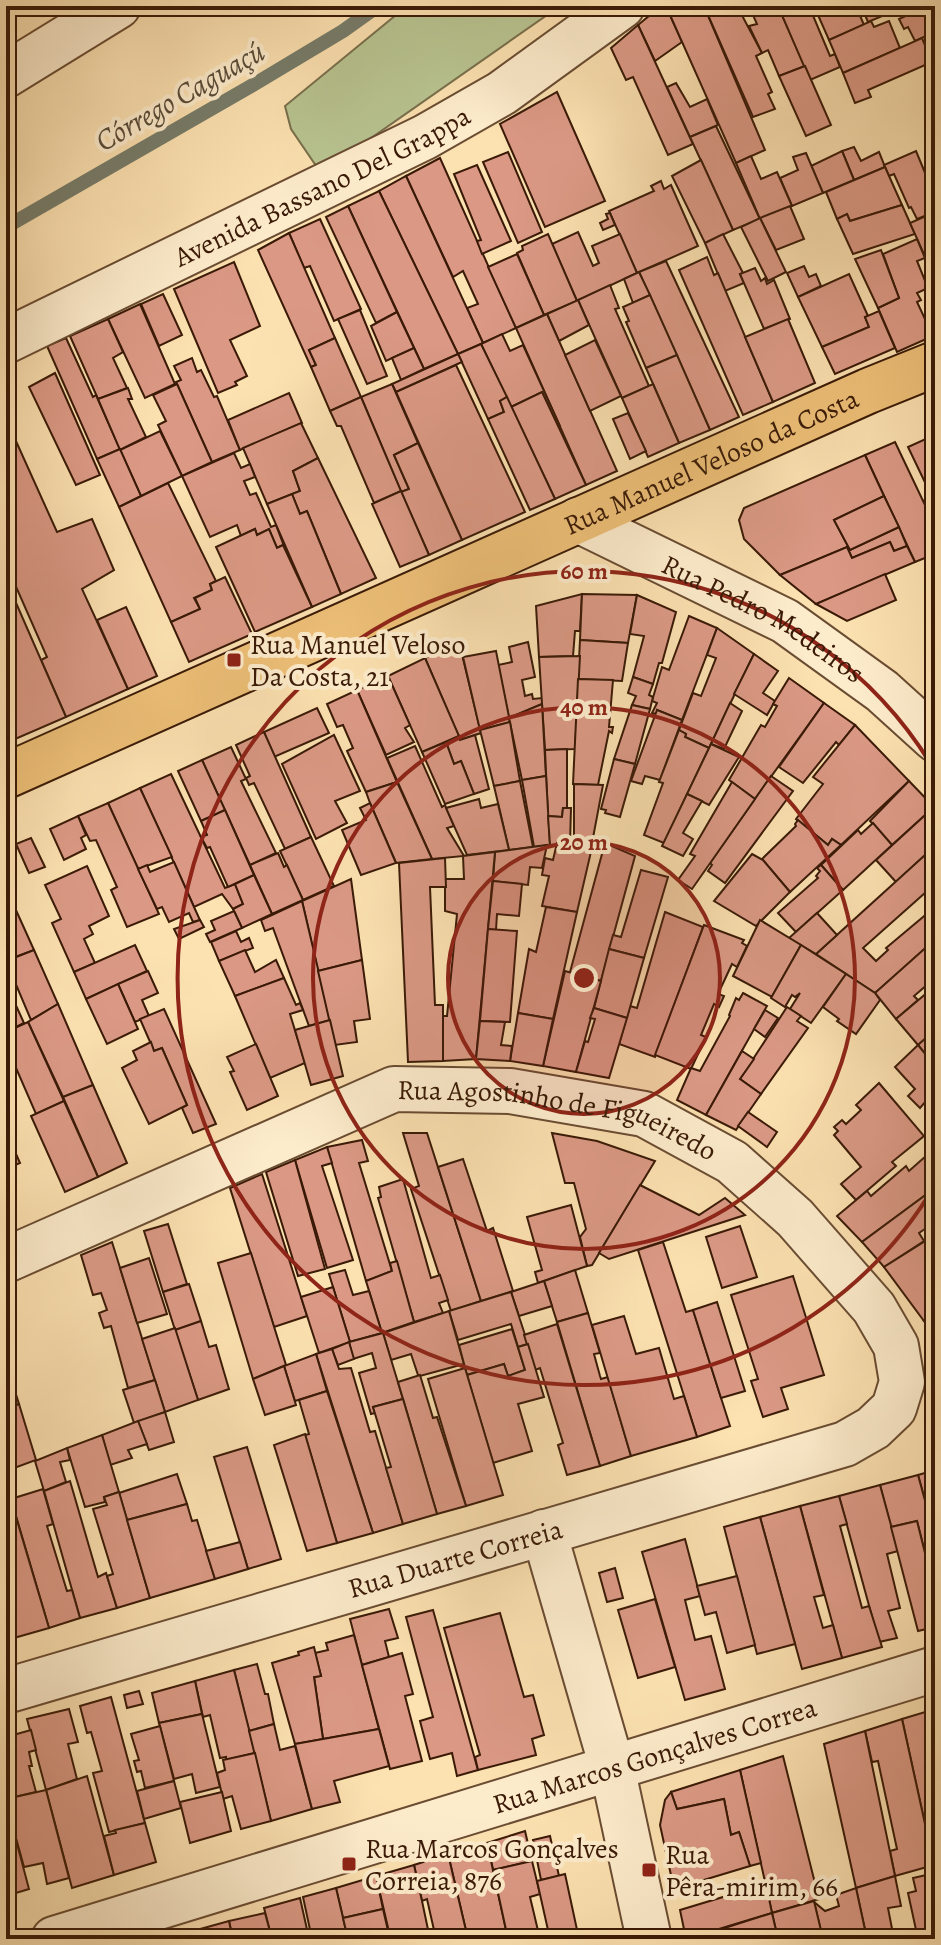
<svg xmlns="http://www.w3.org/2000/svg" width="941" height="1945" font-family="Alegreya,serif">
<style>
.green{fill:#b8c491;stroke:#796f4c;stroke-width:2}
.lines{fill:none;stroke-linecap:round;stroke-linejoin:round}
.stream{stroke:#777c6a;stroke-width:14}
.building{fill:#db9985;stroke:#3a1a07;stroke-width:2}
.minor-casing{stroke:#6a4c32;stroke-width:48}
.major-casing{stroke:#3a1a07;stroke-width:48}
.minor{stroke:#fdeccc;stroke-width:44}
.major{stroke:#eec078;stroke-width:44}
.ring{fill:none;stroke:#8f2418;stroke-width:4}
.poi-dot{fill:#8f2418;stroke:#fdeccc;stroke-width:3}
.labels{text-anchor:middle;stroke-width:8;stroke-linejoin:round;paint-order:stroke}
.street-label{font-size:28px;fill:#3a1a07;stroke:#fdeccc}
.poi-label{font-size:28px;fill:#3a1a07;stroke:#fdeccc;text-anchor:start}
.water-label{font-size:30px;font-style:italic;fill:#584b39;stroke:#fdeccc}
.centre{fill:#8f2418;stroke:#fdeccc;stroke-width:4}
.ring-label{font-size:24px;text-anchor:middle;font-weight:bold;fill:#8f2418;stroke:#fdeccc;stroke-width:8;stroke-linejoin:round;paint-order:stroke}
</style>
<rect width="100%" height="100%" fill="#fce1b1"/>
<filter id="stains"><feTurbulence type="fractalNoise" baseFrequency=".0025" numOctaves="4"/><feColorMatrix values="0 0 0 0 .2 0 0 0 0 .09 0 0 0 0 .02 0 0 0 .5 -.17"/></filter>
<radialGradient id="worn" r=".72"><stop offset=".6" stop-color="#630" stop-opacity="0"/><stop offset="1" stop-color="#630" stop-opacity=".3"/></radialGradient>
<polygon class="green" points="407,6 560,6 321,173 291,129 285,106"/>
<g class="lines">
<polyline class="stream" points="6,227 258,82 343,31 378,6"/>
</g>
<g class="building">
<polygon points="661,6 666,6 682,42 655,61 638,25"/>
<polygon points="666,6 704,6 765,150 736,163"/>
<polygon points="704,6 737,6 762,53 756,56 772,92 768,94 775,109 753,117"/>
<polygon points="741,6 778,6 805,66 779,76 768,50 762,53 749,26 757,24 749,6"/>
<polygon points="778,6 809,6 830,56 835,54 840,67 810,80"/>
<polygon points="814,6 856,6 864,25 829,40"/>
<polygon points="861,6 903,6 904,7 868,22"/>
<polygon points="920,6 935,6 935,32 915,41 908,27 904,29 899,19 921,9"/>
<polygon points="871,21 874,27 889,21 900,48 843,73 829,40"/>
<polygon points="638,25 693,144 668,155 633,77 626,80 611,48"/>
<polygon points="922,38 932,62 868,90 871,97 855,103 843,73"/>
<polygon points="805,66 831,125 806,136 779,76"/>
<polygon points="676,83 690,107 707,99 718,125 690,137 667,87"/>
<polygon points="557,92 605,201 545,227 500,124"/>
<polygon points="716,126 760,219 733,230 690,137"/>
<polygon points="854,147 861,161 879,152 885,167 854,180 842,151"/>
<polygon points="842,151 854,180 823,193 811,166"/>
<polygon points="916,151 935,197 935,212 917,219 911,207 909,208 894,174 889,176 884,165"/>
<polygon points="508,152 542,232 518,243 483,162"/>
<polygon points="806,153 823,193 792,206 780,178 798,170 793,157"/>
<polygon points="751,156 761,179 777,172 792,206 760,219 736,163"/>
<polygon points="440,158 516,328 483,343 467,308 478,304 463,271 453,277 406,176"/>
<polygon points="701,160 733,230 705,243 672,176"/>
<polygon points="477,165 511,241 482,254 477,241 481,240 454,174"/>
<polygon points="885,167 902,205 850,221 847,214 837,219 826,192"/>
<polygon points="406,176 483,343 458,354 379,191"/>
<polygon points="661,181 664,189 671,185 698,246 637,273 609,211 654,191 651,186"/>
<polygon points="379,191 458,354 424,369 348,206"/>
<polygon points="902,205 915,234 853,254 837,219 847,214 850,221"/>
<polygon points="348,206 397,312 376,323 326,217"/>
<polygon points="790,206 804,239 776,250 760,218"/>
<polygon points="935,212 935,279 910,223"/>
<polygon points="610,213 615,225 603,230 600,223 608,219 606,214"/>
<polygon points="760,218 786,272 768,281 741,227"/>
<polygon points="320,219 361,309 334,321 310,266 304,268 289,233"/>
<polygon points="578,232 593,266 599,263 592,246 620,234 637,273 577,301 552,244"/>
<polygon points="289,233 335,338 309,350 316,365 311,367 258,250"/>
<polygon points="548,234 577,301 544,315 517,253 523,250 522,246"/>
<polygon points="723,234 743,273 740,274 744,283 725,291 705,243"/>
<polygon points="917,239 925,258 917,261 928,288 917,293 921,300 917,302 933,336 897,352 878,308 899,298 883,254"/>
<polygon points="881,250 899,298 878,308 855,259"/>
<polygon points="517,254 544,315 516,328 488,267"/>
<polygon points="707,257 714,275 718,273 773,402 743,415 679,270"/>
<polygon points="666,261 739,417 710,430 639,272"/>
<polygon points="234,262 260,326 230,340 247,376 235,382 237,385 218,393 174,289"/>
<polygon points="804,266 809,277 816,274 821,286 798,297 787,273"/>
<polygon points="755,268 761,281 765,278 767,284 774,280 790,319 764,329 740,274"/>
<polygon points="639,272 650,295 633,303 624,279"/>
<polygon points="849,274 868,316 865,317 869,327 822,347 798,297"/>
<polygon points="610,285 619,308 615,309 649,386 622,398 578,300"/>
<polygon points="163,294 182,335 159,346 141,304"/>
<polygon points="650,295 677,355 646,368 626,322 629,321 623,307"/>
<polygon points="578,300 589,325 559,341 547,314"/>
<polygon points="140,304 175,384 145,398 108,319"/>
<polygon points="360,310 387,376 367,384 338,319"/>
<polygon points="879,311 895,348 835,374 822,347 869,327 865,317"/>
<polygon points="397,312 414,348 386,361 371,326"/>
<polygon points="547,314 617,471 586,485 516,328"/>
<polygon points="108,319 123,352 113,358 127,388 98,399 70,336"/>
<polygon points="788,319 815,383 773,402 745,337"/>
<polygon points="502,334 510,351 523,345 560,426 558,427 542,392 511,407 481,344"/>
<polygon points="66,338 93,397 96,395 120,449 97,459 47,346"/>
<polygon points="335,338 361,397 330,411 311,367 316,365 309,350"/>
<polygon points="595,340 621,396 590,411 565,355"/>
<polygon points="481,344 507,397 500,401 504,412 488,419 458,354"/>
<polygon points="414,348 424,369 401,380 392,358"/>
<polygon points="458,354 462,362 396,392 392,384"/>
<polygon points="677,355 710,430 679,443 646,368"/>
<polygon points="192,358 197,372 201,370 214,397 217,396 240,450 212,462 176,382 181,380 174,366"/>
<polygon points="456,365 525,512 462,540 396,392"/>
<polygon points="55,373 100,475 76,485 29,387"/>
<polygon points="177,384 212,462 182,476 158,425 166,421 153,395"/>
<polygon points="392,384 418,443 394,455 409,489 401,492 361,397"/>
<polygon points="653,384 679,443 648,457 622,398"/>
<polygon points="128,388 132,399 128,399 146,437 120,450 98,399"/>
<polygon points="542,392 586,485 555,499 511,407"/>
<polygon points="289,393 302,423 240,450 228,420"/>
<polygon points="361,397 401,491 374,503 341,426 337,426 330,411"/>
<polygon points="507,397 555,499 530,510 488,419 504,412 500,401"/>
<polygon points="628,413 646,451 630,459 613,419"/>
<polygon points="6,419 57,532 92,519 114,570 82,589 128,689 66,717 41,660 47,657 6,564"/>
<polygon points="301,423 318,458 293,471 300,491 267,504 243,448"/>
<polygon points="935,425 935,448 927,428"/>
<polygon points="160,431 182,476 141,496 120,450"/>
<polygon points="930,437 935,448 935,526 923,501 932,497 908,447"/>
<polygon points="895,442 935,526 935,554 915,562 865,455"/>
<polygon points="418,443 462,540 429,555 401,492 409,489 394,455"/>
<polygon points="120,449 141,496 119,507 97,459"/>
<polygon points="234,453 241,468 250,464 255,477 244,481 250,495 256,493 271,527 276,525 290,562 283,545 277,548 269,529 257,535 255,529 241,536 237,525 210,537 182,476"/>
<polygon points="865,455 884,496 834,520 850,550 899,527 907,546 894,551 890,542 852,558 847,547 780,575 744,539 739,520 744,508"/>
<polygon points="318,458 376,578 341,594 307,511 300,514 292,494 300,491 293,471"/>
<polygon points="168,483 216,581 210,584 212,590 194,598 200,609 171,622 119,507"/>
<polygon points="401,491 429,555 400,567 372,504"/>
<polygon points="292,494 300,514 307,511 341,594 312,607 267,504"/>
<polygon points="884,496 899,527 850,550 834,520"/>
<polygon points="255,529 257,535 269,529 277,548 283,545 312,607 255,632 216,547"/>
<polygon points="890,542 894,551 907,546 915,562 816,604 780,575 847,547 852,558"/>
<polygon points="885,574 896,600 847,621 816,604"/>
<polygon points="225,577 252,634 189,662 171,622 200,609 195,598 212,590 210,584"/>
<polygon points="6,580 66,717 6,743"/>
<polygon points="582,594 580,631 575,631 573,656 539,657 536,606"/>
<polygon points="582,594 637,595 628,643 580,640"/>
<polygon points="637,595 676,612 662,663 659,663 653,684 633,677 644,636 630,634"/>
<polygon points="126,607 157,676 128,689 97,620"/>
<polygon points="689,616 717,628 682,720 657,710 657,714 652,713 657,703 652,701 662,667 669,670"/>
<polygon points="717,628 754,654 709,748 685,737 686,734 679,730 693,693 701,696 716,658 707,655"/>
<polygon points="580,640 628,643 622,681 578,679"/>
<polygon points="459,642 481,733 460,740 425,658"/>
<polygon points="528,642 535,677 522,680 525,696 532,694 533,699 542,698 542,704 509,718 498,665 512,662 509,647"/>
<polygon points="496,651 510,722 480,730 463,657"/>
<polygon points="754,654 778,671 763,693 775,701 767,715 734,694"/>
<polygon points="580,656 575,749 545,750 539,657"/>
<polygon points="425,658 459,736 422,752 388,676"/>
<polygon points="388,676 410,725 405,728 414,742 386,755 357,690"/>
<polygon points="633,677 653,684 649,695 653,697 650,709 632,705 636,696 628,693"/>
<polygon points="789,678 824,703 755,799 729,780 761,725 765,727 777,706 773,704"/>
<polygon points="578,679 613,680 609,727 613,727 612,733 609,731 598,785 573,784"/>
<polygon points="357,690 397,782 366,792 347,751 353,748 343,725 337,727 327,704"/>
<polygon points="730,703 742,711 724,749 711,744"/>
<polygon points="824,703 855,725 839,745 836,742 803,783 779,767"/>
<polygon points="542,704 546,776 522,780 509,718"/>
<polygon points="632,705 650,709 635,764 614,759"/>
<polygon points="317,708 329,733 274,757 264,732"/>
<polygon points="657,710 682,720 660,780 645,776 642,784 631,781"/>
<polygon points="510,722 520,781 494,786 480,730"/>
<polygon points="855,725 909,781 841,845 832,839 828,845 796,819 823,784 813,777"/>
<polygon points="679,730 686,734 685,737 709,748 664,843 644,835 663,783 659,782"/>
<polygon points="264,732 311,837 285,849 254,783 249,785 246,778 250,776 236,745"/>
<polygon points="334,735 360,791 335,801 347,823 316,839 282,764"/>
<polygon points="475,735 489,789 474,794 461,761 454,764 446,742 459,736 460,740"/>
<polygon points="446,742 454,764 461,761 474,794 445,804 422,752"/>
<polygon points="711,744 739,757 709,805 687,794"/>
<polygon points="415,746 442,807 445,805 454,826 447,828 464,856 432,859 387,758"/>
<polygon points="231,747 246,779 241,781 276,853 250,865 202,760"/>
<polygon points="567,749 567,808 563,808 562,817 548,816 545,750"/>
<polygon points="614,759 635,764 620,817 605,813 606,810 601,809"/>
<polygon points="202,760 225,810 201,821 178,771"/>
<polygon points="171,774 225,888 235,884 243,904 233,909 222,894 194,907 140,788"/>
<polygon points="546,776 550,845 534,847 522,780"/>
<polygon points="771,776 793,791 725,883 708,871 712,865 710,863"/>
<polygon points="520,781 533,847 509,850 494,786"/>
<polygon points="909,781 934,807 892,845 870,821"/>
<polygon points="397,782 432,859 396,863 370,803 366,792"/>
<polygon points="732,782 755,799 692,889 678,880 695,856 690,854"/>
<polygon points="574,784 603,785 592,843 574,844"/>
<polygon points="140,788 172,857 138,869 108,803"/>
<polygon points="687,794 702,801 683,833 693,839 683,856 662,846"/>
<polygon points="479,799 481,808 498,804 509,850 467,855 446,808"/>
<polygon points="108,803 159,914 127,927 111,890 117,887 96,840 90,841 78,816"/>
<polygon points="370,803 396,863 361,875 342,830 366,820 360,808"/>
<polygon points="934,807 935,846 896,882 876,860"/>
<polygon points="563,808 571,808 570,843 550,845 548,816 562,817"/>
<polygon points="225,810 254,875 228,887 210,847 207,848 201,837 207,835 201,821"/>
<polygon points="78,816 86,835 81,838 86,849 64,860 50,829"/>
<polygon points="798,820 828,845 832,839 841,845 790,892 762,859 796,826 795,824"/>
<polygon points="873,823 892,845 843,890 821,865 858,830 861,834"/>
<polygon points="311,837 334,886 303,900 280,851"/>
<polygon points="31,838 45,867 29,873 16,844"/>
<polygon points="557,843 593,843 577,912 542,906 549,876 542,875 545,858 553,860"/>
<polygon points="605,843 635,856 601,981 570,972"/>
<polygon points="547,845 542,868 530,867 528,885 493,881 495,852"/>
<polygon points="935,846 935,884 863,948 876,961 888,950 886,948 935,907 935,940 875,993 816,954"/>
<polygon points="495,852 476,1059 443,1061 443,1016 447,1016 457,914 445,911 445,879 464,879 463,856"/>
<polygon points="278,853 284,867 287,865 303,900 272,914 250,865"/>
<polygon points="752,854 763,860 790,892 756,926 714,901"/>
<polygon points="445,858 446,887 430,887 435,1005 443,1005 443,1061 408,1062 399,863"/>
<polygon points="174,862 194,907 200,920 193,922 189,913 169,922 162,907 157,909 138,869 147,865 150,872"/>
<polygon points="821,865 843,890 796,932 778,913 818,878 816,876 820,871 817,868"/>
<polygon points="87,866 109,916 89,926 93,934 84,939 95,963 74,972 52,923 61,919 45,885"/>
<polygon points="641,870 668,877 644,958 609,949 613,935 621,937"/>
<polygon points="254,875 272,914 242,928 233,909 243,904 235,884"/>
<polygon points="351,879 362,960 318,971 302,901"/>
<polygon points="493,881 522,884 519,916 497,914 496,930 488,929"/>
<polygon points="6,888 34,950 10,959 6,949"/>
<polygon points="302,901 330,1020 309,1026 273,928 265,931 261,920"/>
<polygon points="546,907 577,912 553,1019 518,1013 529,949 536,952"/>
<polygon points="234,911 242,928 210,942 206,934 215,930 211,921"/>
<polygon points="665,912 703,927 655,1057 619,1044 630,1006 637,1008"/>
<polygon points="817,913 837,935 816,954 789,938"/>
<polygon points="200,920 204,927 179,939 174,929"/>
<polygon points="760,920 801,945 772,997 733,976"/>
<polygon points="704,925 744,940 742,943 747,946 737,967 732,964 718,994 724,996 719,1007 714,1004 701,1035 706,1037 691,1069 655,1055"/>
<polygon points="488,929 517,931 510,1022 480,1021"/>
<polygon points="236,931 241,942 249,938 253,948 219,961 211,942"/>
<polygon points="931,943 935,947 935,978 914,996 918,1000 896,1019 875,993"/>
<polygon points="135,945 147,971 86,999 74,972"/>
<polygon points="801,945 846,974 811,1023 790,1009 800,993 795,997 792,995 785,1007 771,998"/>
<polygon points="609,949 644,958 627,1018 594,1008"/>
<polygon points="34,950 58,1004 31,1020 6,961"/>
<polygon points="245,950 255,972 276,960 284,978 235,996 219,961"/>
<polygon points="362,960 370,1019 354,1021 357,1042 335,1045 318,971"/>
<polygon points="148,971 158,993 142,1000 149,1016 135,1022 118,984"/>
<polygon points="565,971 601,981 576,1072 543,1066"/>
<polygon points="846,974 875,993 880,1000 856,1034 837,1021 839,1019 823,1007"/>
<polygon points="284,978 296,1005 300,1003 303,1010 290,1014 305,1063 270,1078 235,996"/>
<polygon points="118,984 138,1029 107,1044 86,999"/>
<polygon points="935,986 935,1030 918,1045 896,1019"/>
<polygon points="8,988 24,1023 6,1032 6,989"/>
<polygon points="743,993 767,1006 706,1115 677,1100 691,1068 700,1071 730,1016 729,1015 736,998 739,1000"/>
<polygon points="58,1004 93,1085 63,1097 28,1022"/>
<polygon points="787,1007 801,1016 797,1021 808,1028 761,1094 740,1079"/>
<polygon points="594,1008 627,1018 609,1078 576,1072 585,1041 588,1042 595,1019 590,1018"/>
<polygon points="164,1009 216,1124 193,1133 182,1108 187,1105 162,1048 154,1051 140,1019"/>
<polygon points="765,1010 778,1018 765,1037 754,1029"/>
<polygon points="518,1013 553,1019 543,1066 510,1061"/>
<polygon points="330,1020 343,1076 311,1085 295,1030"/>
<polygon points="480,1021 505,1022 501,1045 512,1046 510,1061 476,1059"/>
<polygon points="28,1022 64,1101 36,1114 6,1045 6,1032"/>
<polygon points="935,1030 935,1066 918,1045"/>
<polygon points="151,1042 154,1051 162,1048 187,1105 149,1124 122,1068 137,1060 133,1051"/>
<polygon points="256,1044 278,1096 247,1110 230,1072 234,1071 227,1057"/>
<polygon points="918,1045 935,1066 935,1111 926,1101 920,1108 908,1096 915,1089 895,1067"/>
<polygon points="742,1051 754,1059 740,1079 761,1094 736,1130 706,1115"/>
<polygon points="879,1083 924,1136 892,1162 896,1166 856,1200 841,1184 861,1167 834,1135 838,1131 834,1127 842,1120 846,1124 861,1110 856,1105"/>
<polygon points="93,1085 127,1163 98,1177 63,1097"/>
<polygon points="64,1101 98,1177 65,1192 31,1116"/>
<polygon points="748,1112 777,1132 767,1147 738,1126"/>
<polygon points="6,1131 20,1163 6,1169"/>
<polygon points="403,1133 427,1133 481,1301 451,1311 411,1189 419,1186"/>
<polygon points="552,1133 597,1141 655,1161 592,1265 587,1266 580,1237 586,1229 574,1183 565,1183"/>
<polygon points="362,1140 368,1161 359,1163 392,1271 366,1281 327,1147"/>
<polygon points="327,1147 332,1163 322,1166 353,1260 327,1268 295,1160"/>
<polygon points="935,1148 935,1188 862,1242 837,1216 867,1191 871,1196 906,1166 909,1171"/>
<polygon points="463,1159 487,1231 493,1228 513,1291 481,1301 438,1167"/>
<polygon points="295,1160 325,1269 298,1276 266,1172"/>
<polygon points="262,1174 307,1316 274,1327 230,1188"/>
<polygon points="403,1179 431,1278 440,1275 448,1300 439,1303 443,1313 414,1322 378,1198 381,1197 379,1187"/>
<polygon points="640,1185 699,1215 725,1198 745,1215 609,1259 599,1253"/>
<polygon points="935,1188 935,1222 919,1233 924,1241 884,1267 862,1242"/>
<polygon points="571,1205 587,1266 538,1283 535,1272 542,1270 527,1217"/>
<polygon points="168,1224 187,1284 163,1292 144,1231"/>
<polygon points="740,1226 757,1277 722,1288 706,1237"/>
<polygon points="927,1240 935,1252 935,1316 924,1321 884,1267"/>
<polygon points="112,1242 155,1380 128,1388 111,1326 104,1328 99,1313 107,1310 101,1293 93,1295 81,1255"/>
<polygon points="663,1242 686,1312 693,1310 730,1426 697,1437 638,1250"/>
<polygon points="251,1253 286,1365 253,1379 218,1263"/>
<polygon points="149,1258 167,1314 137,1323 120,1268"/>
<polygon points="397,1261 414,1322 382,1333 366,1281 392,1271 390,1263"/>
<polygon points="345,1270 353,1295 369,1291 382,1333 350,1342 329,1274"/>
<polygon points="575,1270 588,1313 557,1322 544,1281"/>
<polygon points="793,1276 824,1375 781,1388 788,1409 763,1417 751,1381 758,1379 731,1295"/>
<polygon points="544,1281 552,1306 519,1316 511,1292"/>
<polygon points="189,1284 201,1321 175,1330 163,1292"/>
<polygon points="333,1287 350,1342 319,1353 301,1297"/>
<polygon points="511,1292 528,1344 518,1347 511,1324 458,1340 449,1311"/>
<polygon points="717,1302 745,1391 721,1398 693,1310"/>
<polygon points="449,1311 464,1364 420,1376 418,1375 411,1354 391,1360 383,1333"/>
<polygon points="588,1313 600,1353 594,1354 600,1376 601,1379 608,1377 631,1456 600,1466 557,1322"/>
<polygon points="624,1316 636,1354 659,1348 674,1399 684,1396 697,1437 631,1456 592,1325"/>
<polygon points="935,1316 935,1333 924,1321"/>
<polygon points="201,1321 209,1347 216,1345 229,1389 198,1400 175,1330"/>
<polygon points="557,1324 600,1466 567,1475 558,1445 563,1443 540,1368 535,1370 524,1335"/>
<polygon points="175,1328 198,1400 165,1412 142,1339"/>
<polygon points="512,1329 525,1370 508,1376 504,1364 467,1375 459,1345"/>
<polygon points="383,1333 403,1399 373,1407 375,1413 371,1414 359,1373 376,1368 372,1353 353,1359 349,1342"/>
<polygon points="349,1342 354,1359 338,1365 332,1349"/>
<polygon points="528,1344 544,1397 518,1404 532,1451 493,1463 467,1375 504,1364 508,1376 525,1370 518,1347"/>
<polygon points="332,1349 339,1369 351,1368 370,1432 375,1431 403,1524 373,1533 316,1354"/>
<polygon points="316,1354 327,1391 295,1401 284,1366"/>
<polygon points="6,1363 19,1404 6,1409"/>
<polygon points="284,1366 296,1405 265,1415 253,1379"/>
<polygon points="465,1368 503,1495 466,1506 428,1379"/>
<polygon points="420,1375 433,1418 437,1417 466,1506 437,1514 398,1382"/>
<polygon points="155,1380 165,1412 134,1423 123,1390"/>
<polygon points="327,1391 373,1533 337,1543 305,1435 309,1434 299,1400"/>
<polygon points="403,1399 437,1514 403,1524 386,1468 391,1467 373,1407"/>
<polygon points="19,1404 36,1460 6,1471 6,1409"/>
<polygon points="165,1412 174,1442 149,1450 138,1421"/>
<polygon points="138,1421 147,1444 128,1450 132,1458 110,1465 102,1435"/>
<polygon points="305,1434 337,1543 307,1551 274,1445"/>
<polygon points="102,1435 119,1492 104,1497 105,1502 85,1507 67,1448"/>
<polygon points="247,1447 281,1559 248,1569 214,1457"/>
<polygon points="67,1448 70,1460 60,1462 66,1482 44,1491 35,1461"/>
<polygon points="935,1470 935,1536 918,1475"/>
<polygon points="177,1474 187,1504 127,1520 119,1493"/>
<polygon points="918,1475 935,1537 935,1593 917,1521 891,1527 880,1485"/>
<polygon points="70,1481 98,1577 106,1573 117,1608 80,1618 44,1491"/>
<polygon points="6,1482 16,1517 6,1519"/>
<polygon points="880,1485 898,1551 887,1554 900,1608 888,1611 897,1638 879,1642 839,1496"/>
<polygon points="43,1489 53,1524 47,1526 67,1591 72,1590 80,1618 49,1628 11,1499"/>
<polygon points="119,1492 150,1598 117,1608 107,1576 113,1574 93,1509 107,1505 104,1497"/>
<polygon points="839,1496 847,1524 840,1526 862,1608 869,1606 882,1647 842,1658 800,1506"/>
<polygon points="187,1504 192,1521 197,1520 215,1579 150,1598 127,1520"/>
<polygon points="800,1506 824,1595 814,1597 823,1628 833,1625 842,1658 802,1669 760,1517"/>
<polygon points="16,1517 49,1628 14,1638 6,1609 6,1604 9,1603 6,1594 6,1519"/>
<polygon points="760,1517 795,1644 757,1654 724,1527"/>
<polygon points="917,1521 935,1593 935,1627 918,1631 891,1527"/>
<polygon points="685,1539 700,1596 685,1600 695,1640 711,1636 725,1689 685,1700 642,1552"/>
<polygon points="240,1542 248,1569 215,1579 206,1551"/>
<polygon points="615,1568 623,1598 607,1602 599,1573"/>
<polygon points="737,1576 755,1645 727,1653 716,1612 705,1615 697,1586"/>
<polygon points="655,1599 675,1667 638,1678 618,1610"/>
<polygon points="6,1609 14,1638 6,1641"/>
<polygon points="389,1609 398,1638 385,1641 389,1657 362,1665 350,1619"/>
<polygon points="433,1610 478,1770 457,1776 452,1753 430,1759 420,1721 433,1717 406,1617"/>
<polygon points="500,1613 524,1697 533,1695 544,1735 532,1739 536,1755 478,1770 475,1757 480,1755 444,1628"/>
<polygon points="354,1635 379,1729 323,1739 314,1677 321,1676 315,1653 328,1650 326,1643"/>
<polygon points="314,1647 321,1676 314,1677 323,1739 295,1744 272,1663 299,1655 298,1652"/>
<polygon points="402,1653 413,1694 405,1696 422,1761 390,1769 362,1665"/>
<polygon points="257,1664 265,1694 268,1694 274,1724 249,1731 234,1670"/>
<polygon points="234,1670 255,1753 226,1760 226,1757 220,1758 210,1715 203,1717 195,1681"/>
<polygon points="195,1681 202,1714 159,1723 152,1693"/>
<polygon points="139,1691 143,1704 127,1708 124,1695"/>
<polygon points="111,1697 145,1823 109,1832 93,1773 102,1771 91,1732 87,1733 80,1706"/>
<polygon points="69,1709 78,1742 68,1744 77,1779 46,1790 27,1719"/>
<polygon points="935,1709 935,1864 934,1865 902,1719"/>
<polygon points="202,1714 220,1787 196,1793 192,1774 174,1779 159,1723"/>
<polygon points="902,1719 934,1865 895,1876 890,1851 897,1849 878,1761 872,1762 865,1731"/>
<polygon points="274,1724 280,1750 295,1746 312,1809 271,1821 249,1731"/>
<polygon points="160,1726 174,1781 145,1788 141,1771 137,1772 134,1761 139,1760 131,1734"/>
<polygon points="379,1729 389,1766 334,1781 340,1802 312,1809 295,1744"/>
<polygon points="31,1730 36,1750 29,1752 32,1766 29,1766 36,1792 6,1799 6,1737"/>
<polygon points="865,1731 895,1876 856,1888 824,1744"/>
<polygon points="255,1753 271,1821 241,1829 232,1796 223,1799 217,1773 225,1770 223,1760"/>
<polygon points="783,1756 819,1899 772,1913 740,1770"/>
<polygon points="740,1770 761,1863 750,1866 739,1832 731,1835 724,1799 677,1809 671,1792"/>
<polygon points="87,1776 114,1875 72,1888 46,1790"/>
<polygon points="174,1781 181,1808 144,1819 137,1791"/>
<polygon points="46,1790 69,1878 47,1884 43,1863 24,1867 6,1802 6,1799"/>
<polygon points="222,1792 231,1831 190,1843 180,1802"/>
<polygon points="671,1792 677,1809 724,1799 731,1835 739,1832 750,1866 674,1889 660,1825 665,1800"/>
<polygon points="6,1802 29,1889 6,1896"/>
<polygon points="145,1823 156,1862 114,1875 104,1836 116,1833 115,1830"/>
<polygon points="525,1831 532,1861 493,1870 487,1843"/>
<polygon points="550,1836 559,1876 541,1880 533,1840"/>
<polygon points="487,1843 493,1870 508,1939 468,1939 448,1854"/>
<polygon points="448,1854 468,1939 436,1939 427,1899 422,1901 414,1865"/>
<polygon points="532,1861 540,1894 530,1897 540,1939 508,1939 493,1870"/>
<polygon points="414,1865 422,1901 430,1939 402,1939 400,1930 389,1932 376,1876"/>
<polygon points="935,1873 935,1939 918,1939 908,1893 916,1891 913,1878"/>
<polygon points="565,1874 579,1939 550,1939 537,1881"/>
<polygon points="376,1876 383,1909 343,1918 336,1888"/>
<polygon points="895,1876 901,1906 888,1908 894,1939 867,1939 856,1888"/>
<polygon points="766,1884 772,1913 686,1939 680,1910"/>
<polygon points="336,1888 348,1939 312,1939 303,1897"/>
<polygon points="856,1888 867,1939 823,1939 814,1902 825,1911 839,1906 836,1895"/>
<polygon points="300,1898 308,1934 272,1939 264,1908"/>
<polygon points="814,1901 823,1939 778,1939 772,1913"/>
<polygon points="383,1909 389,1935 383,1936 383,1939 348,1939 343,1918"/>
<polygon points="265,1913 272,1939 233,1939 229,1921"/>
<polygon points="772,1913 778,1939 690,1939"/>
<polygon points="229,1921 231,1931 224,1933 225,1939 195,1939 193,1931"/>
</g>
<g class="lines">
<defs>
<g id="minor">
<polyline points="6,75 118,6"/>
<path id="s1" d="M6,341L425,137L502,93L622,6"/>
<path id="s2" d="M578,520L785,621L882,691L935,739"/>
<path id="s3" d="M6,1260L394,1089L510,1091L644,1114L732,1162L795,1218L874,1308L896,1346L902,1382L894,1408L873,1428L845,1444L6,1691"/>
<polyline points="544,1532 612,1767 649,1939"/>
<path id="s4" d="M54,1939L935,1669"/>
</g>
<g id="major">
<path id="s5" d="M6,776L868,391L935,364"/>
</g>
</defs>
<use href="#minor" class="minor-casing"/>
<use href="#major" class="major-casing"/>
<use href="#minor" class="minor"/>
<use href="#major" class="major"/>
</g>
<circle cx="584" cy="978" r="136" fill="#8f2418" fill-opacity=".12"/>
<g class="ring">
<circle cx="584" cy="978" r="136"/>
<circle cx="584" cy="978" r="271"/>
<path d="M935 1185A407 407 0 1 1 935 771"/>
</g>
<g class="poi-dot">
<rect x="226" y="652" width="16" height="16" rx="4"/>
<rect x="341" y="1856" width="16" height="16" rx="4"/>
<rect x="641" y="1862" width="16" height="16" rx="4"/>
</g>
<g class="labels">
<g class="street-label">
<text dy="10" stroke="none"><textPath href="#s1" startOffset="352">Avenida Bassano Del Grappa</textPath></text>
<text dy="10" stroke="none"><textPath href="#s5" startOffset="772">Rua Manuel Veloso da Costa</textPath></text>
<text dy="10" stroke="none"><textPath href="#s2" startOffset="210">Rua Pedro Medeiros</textPath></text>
<text dy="10" stroke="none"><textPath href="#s3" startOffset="592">Rua Agostinho de Figueiredo</textPath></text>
<text transform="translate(455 1558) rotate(-16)" y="10">Rua Duarte Correia</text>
<text dy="10" stroke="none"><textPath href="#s4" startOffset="628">Rua Marcos Gonçalves Correa</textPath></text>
</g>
<g class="poi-label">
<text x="250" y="654">Rua Manuel Veloso<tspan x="250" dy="32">Da Costa, 21</tspan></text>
<text x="365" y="1858">Rua Marcos Gonçalves<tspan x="365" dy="32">Correia, 876</tspan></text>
<text x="665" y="1864">Rua<tspan x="665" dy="32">Pêra-mirim, 66</tspan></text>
</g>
<g class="water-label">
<text transform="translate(180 96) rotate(-30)" y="10">Córrego Caguaçú</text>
</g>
</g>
<circle cx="584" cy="978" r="12" class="centre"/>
<g class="ring-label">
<text x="584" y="579">60 m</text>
<text x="584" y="715">40 m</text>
<text x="584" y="850">20 m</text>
</g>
<rect width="941" height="1945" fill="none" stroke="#fce1b1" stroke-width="32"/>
<rect x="8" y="8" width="925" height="1929" fill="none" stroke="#3a1a07" stroke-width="4"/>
<rect x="16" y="16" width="909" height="1913" fill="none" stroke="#3a1a07" stroke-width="2"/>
<rect width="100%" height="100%" filter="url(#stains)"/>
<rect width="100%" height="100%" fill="url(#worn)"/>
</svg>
